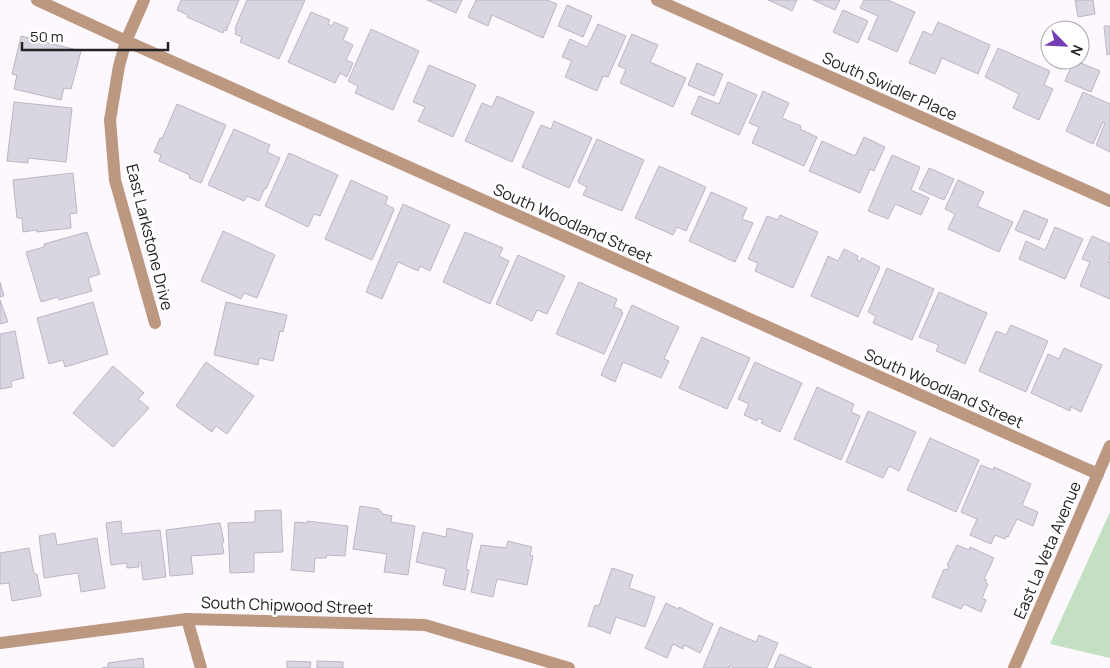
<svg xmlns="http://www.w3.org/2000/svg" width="1110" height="668" font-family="Manrope,sans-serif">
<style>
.green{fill:#c3e1c2}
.building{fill:#d9d5e1;stroke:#bab6c3}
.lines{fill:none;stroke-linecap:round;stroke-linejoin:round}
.minor{stroke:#bc9881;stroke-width:12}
.tertiary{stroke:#bc9881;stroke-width:12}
.labels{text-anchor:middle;stroke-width:5;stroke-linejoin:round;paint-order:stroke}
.street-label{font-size:16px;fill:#242125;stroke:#fff}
</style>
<rect width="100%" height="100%" fill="#fdf7fe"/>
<polygon class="green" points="1110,512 1110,658 1050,644"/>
<g class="building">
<polygon points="181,0 239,0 226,31 224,30 223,33 187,17 188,15 177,10"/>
<polygon points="247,0 305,0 279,59 240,42 242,37 235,34 236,29 235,28"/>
<polygon points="427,0 462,0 456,13"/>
<polygon points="476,0 547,0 557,4 543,38 492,15 488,26 468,17"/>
<polygon points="768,0 797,0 792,11"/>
<polygon points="813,0 840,0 835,10"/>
<polygon points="864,0 888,0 915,12 897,52 868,39 878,16 860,8"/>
<polygon points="1075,0 1093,0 1095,14 1078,17"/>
<polygon points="567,5 592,16 583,37 558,26"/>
<polygon points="843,10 868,21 858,43 833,32"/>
<polygon points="311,12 330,20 328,24 332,26 334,22 348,28 343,40 353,45 346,60 353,63 347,77 340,73 335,83 288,62"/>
<polygon points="938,22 990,45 978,74 942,58 935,74 909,63 923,31 932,35"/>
<polygon points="598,24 626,36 608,77 603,76 597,91 565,77 572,61 562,57 570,39 587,47"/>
<polygon points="1104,26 1110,26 1110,54 1107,55"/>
<polygon points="371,29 419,51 393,110 355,93 358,86 348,81"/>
<polygon points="632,34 658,45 650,62 686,78 673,107 620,83 626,69 618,66"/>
<polygon points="21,36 81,51 71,89 64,88 61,100 14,89 17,75 12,74"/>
<polygon points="998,48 1050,71 1044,85 1053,89 1039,120 1013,108 1019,94 985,77"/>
<polygon points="1074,60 1100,71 1091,92 1065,81"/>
<polygon points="697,63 723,74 714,96 688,85"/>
<polygon points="429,65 476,85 453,137 418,121 425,107 413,102"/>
<polygon points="728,82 757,95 739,135 691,114 699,96 719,104"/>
<polygon points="763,91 789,103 782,118 801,126 800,129 817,137 804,166 752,143 759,127 749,123"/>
<polygon points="1083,92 1110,104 1110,152 1096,145 1105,123 1103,122 1093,144 1066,131"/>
<polygon points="497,96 534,112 512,162 465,141 482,103 492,107"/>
<polygon points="14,102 72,108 66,162 28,158 28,163 7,161"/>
<polygon points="177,104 226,125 201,183 189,178 190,175 159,161 161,155 154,152 160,138 162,139"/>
<polygon points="554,121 592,138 569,188 522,167 541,125 551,129"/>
<polygon points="234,129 270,145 267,152 280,158 266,189 265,188 259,201 247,196 244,201 208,185"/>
<polygon points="864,137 885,147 874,171 870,169 860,193 809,171 822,141 855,156"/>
<polygon points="597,139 644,160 622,211 583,195 587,187 579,183 578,181"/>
<polygon points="289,153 338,175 320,216 314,214 308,227 265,206"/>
<polygon points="892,155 920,167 911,190 929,198 921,215 895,204 888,219 868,211"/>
<polygon points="659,166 706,187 686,231 677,227 673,235 635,218"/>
<polygon points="929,168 954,179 944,200 919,189"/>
<polygon points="73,173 77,213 70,214 71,228 37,232 37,230 23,232 22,218 17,218 13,180"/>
<polygon points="351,180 388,197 385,204 393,208 394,210 372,260 325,239"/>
<polygon points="958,180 984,192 977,206 1013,222 999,252 948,229 955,214 945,209"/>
<polygon points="711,192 747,208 742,219 753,223 735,262 689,241"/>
<polygon points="403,204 450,225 430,271 420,266 418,271 398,262 382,299 366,292"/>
<polygon points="1024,210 1048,220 1039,240 1015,230"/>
<polygon points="780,215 818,232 793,288 755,271 758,263 748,259 767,216 778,220"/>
<polygon points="1055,227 1083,239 1065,279 1019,259 1026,241 1045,250"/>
<polygon points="223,231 275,255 257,298 244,293 241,299 201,281"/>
<polygon points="87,232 100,274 88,278 92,291 59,300 58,297 41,302 26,252 44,247 44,244"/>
<polygon points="465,232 503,248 499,256 509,261 490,304 443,282"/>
<polygon points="1092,236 1110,244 1110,257 1108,262 1110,262 1110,299 1080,286 1090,262 1082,259"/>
<polygon points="844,249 858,256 857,260 860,261 862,258 880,267 858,317 811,296 828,256 838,261"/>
<polygon points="518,255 565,276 547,314 537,310 532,321 496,304"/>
<polygon points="887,268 934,289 912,340 873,323 876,316 868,312"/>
<polygon points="0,282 4,296 0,297"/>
<polygon points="579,282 617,299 614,307 622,310 621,312 623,313 604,354 556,334"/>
<polygon points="939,292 987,313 965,364 936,351 939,345 919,337"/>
<polygon points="0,300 8,322 0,324"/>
<polygon points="93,302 108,354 65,367 63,360 49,364 37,318"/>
<polygon points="226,302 287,315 283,332 280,331 273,361 259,358 258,365 214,355"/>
<polygon points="632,305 679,327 664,359 669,361 661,378 623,362 615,382 601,375"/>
<polygon points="1011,325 1048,341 1026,392 979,371 996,331 1006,335"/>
<polygon points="15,331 24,378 11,381 12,387 0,389 0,334"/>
<polygon points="702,337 750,358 727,409 679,388"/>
<polygon points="1064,348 1102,365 1081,412 1071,407 1070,411 1031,393 1048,354 1059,359"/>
<polygon points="206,362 254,396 227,434 216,426 212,432 176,406"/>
<polygon points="755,362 802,383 780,432 761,423 763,420 758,418 757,421 744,415 749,404 738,399"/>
<polygon points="113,366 144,393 138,399 149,408 113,447 73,413"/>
<polygon points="817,387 854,404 851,412 860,416 841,460 794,439"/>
<polygon points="868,411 916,432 899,471 889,466 883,478 846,462"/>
<polygon points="930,438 979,460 956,512 907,490"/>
<polygon points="981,465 993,470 994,467 1031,484 1022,505 1038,512 1033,526 1017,519 1008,537 1007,536 1005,539 995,535 991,544 970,535 977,519 961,512"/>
<polygon points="360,506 379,509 383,514 392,516 391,522 415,526 408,575 384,572 387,554 353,549"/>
<polygon points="281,510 283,552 254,553 254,572 230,573 228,523 255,522 255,511"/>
<polygon points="121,521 122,534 160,530 166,577 143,580 141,562 139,562 139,567 127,568 127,563 111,565 106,523"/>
<polygon points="307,521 348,526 345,556 327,555 326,558 315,558 314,572 291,570 295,522 307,523"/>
<polygon points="220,523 224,542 222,543 224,553 222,554 191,556 193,574 170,576 166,530"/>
<polygon points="447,528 473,534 466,569 469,570 465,590 443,585 446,569 416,562 423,532 446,537"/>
<polygon points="55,533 57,545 97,538 105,588 81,592 78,573 44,578 39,536"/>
<polygon points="508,541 532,547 530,555 533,556 527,585 497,579 493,597 471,592 481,545 506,548"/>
<polygon points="957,545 969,550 970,547 994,558 984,579 987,580 985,582 988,584 982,598 986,600 981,612 964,604 961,609 932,597 944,569 947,570 949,566 947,565"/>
<polygon points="29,548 34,574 37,574 41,596 12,601 9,583 0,584 0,553"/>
<polygon points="612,568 633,575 629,588 655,597 645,627 616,617 610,634 592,626 592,627 588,626 595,605 599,606"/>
<polygon points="666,603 678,609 679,607 713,624 700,653 684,645 683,649 673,644 667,658 645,648"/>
<polygon points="720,627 756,642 759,635 778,643 767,668 734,668 730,666 729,668 703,668"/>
<polygon points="780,654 812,668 774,668"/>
<polygon points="143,658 144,668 102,668 108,667 108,663"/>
<polygon points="287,661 311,662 310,668 287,668"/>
<polygon points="317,661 343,662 343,668 317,668"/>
</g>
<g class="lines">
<g class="minor">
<polyline points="37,0 126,41 1098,474"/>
<polyline points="144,0 126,41 119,66 110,120 115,180 155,323"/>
<polyline points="657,0 1110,201"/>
<polyline points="187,619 201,668"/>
<polyline points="0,643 187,619 425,625 569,668"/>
</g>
<polyline class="tertiary" points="1014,668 1110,446"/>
</g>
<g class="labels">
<g class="street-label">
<text transform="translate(890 86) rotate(24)" y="6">South Swidler Place</text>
<text transform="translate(573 223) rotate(24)" y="6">South Woodland Street</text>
<text transform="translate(150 237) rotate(76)" y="6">East Larkstone Drive</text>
<text transform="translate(944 388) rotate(24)" y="6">South Woodland Street</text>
<text transform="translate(1047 550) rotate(-67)" y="6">East La Veta Avenue</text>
<text transform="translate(287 605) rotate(2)" y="6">South Chipwood Street</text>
</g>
</g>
<g transform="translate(1065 45) rotate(114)"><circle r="24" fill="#ffffff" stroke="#a7a6a8"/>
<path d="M0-4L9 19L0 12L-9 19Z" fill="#763db3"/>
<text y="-8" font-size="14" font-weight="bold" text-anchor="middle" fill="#242125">N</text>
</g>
<path d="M22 42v8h146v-8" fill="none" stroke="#242125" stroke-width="2.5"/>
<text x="30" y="42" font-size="15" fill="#242125" stroke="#ffffff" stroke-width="4" paint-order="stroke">50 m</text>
</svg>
